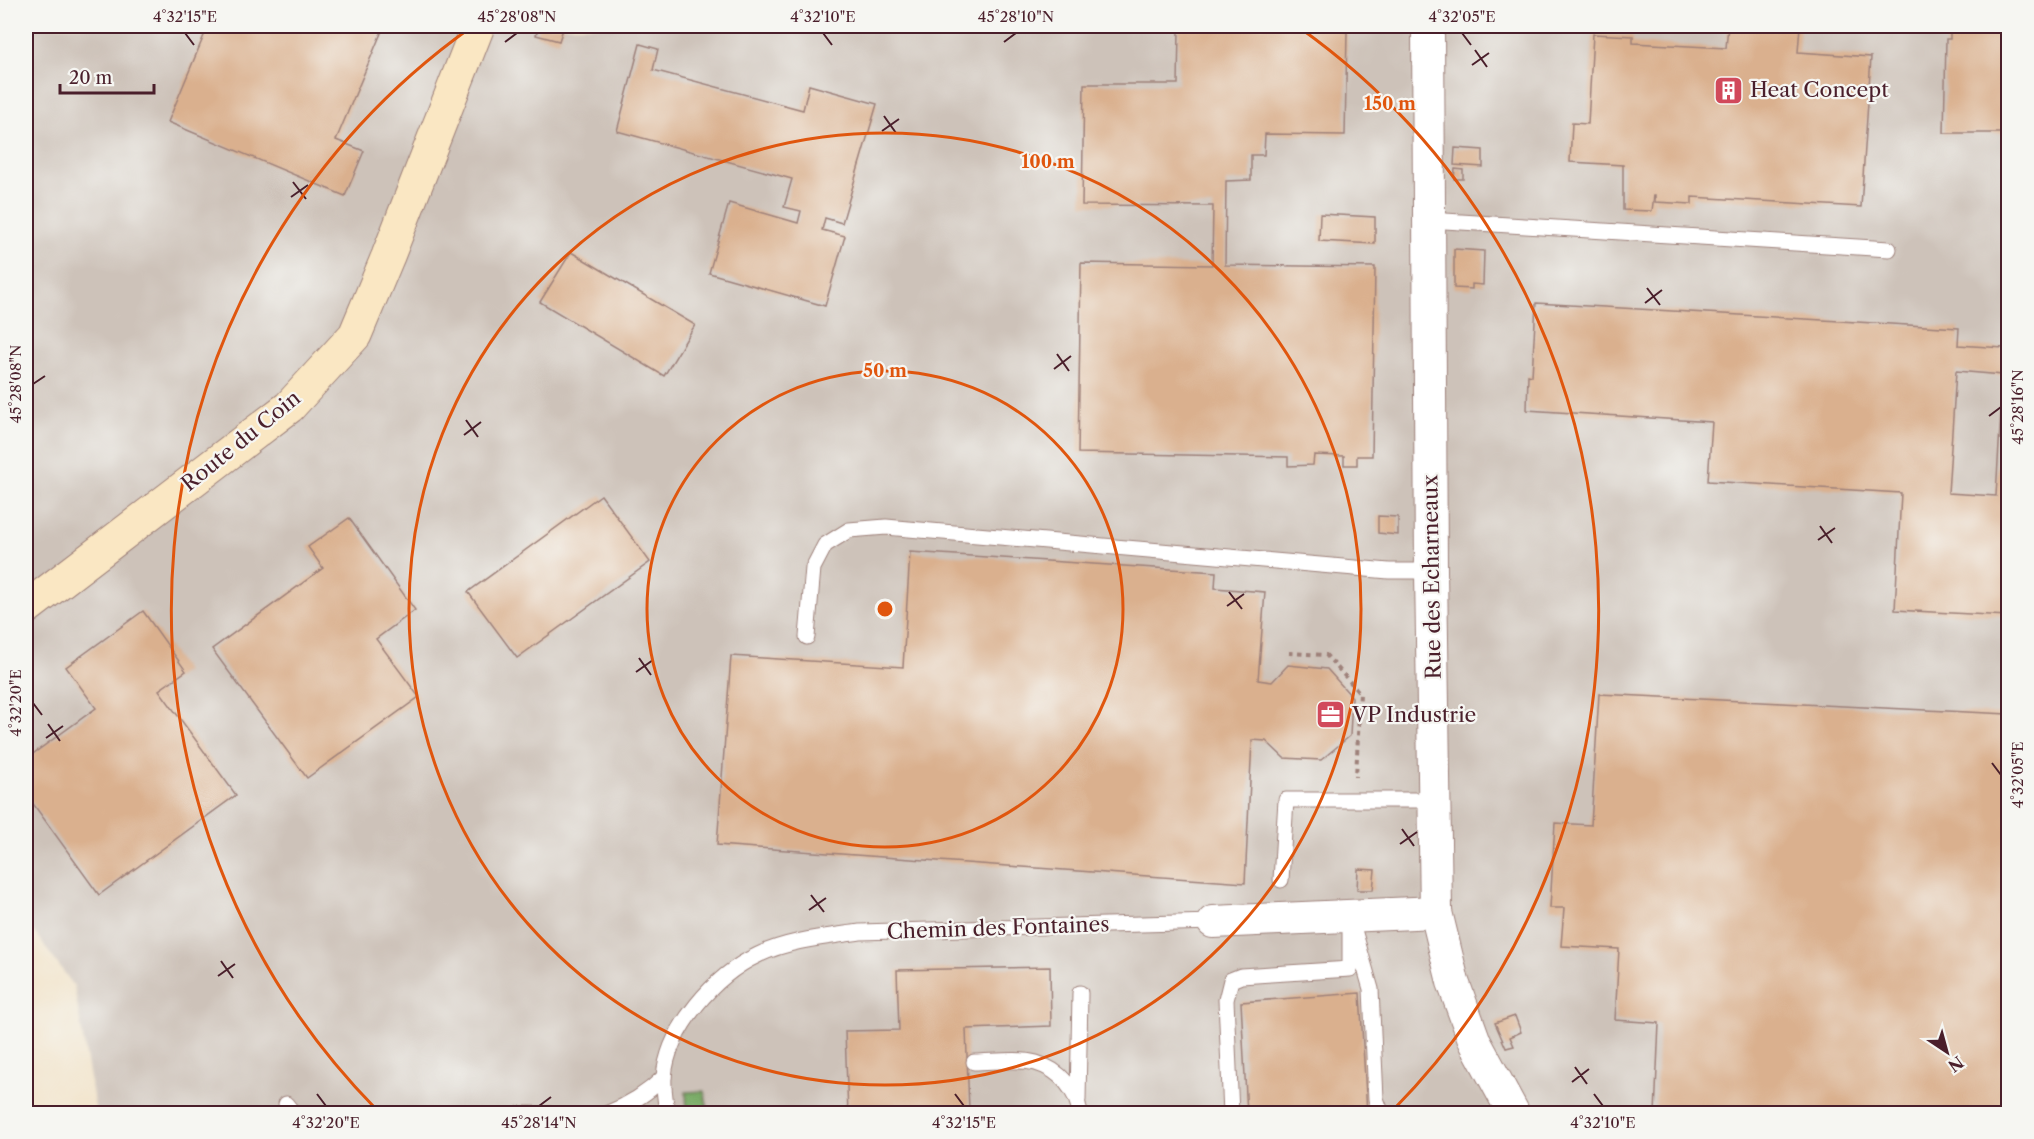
<svg xmlns="http://www.w3.org/2000/svg" width="2034" height="1139" font-family="'Libre Caslon Text',serif">
<style>
.industrial{fill:#cdc2b9}
.forest{fill:#79ab66;stroke:#626548;stroke-width:1.5}
.building{fill:#dab08e;fill-rule:evenodd}
.lines{fill:none;stroke-linecap:round;stroke-linejoin:round}
.service-casing{stroke:#9e817a;stroke-width:17}
.minor-casing{stroke:#9e817a;stroke-width:34}
.secondary-casing{stroke:#9e817a;stroke-width:35}
.path{stroke:#9e817a;stroke-width:4;stroke-dasharray:4.5 4.5;stroke-linecap:butt}
.service{stroke:#fff;stroke-width:15}
.minor{stroke:#fff;stroke-width:32}
.secondary{stroke:#fae7c3;stroke-width:33}
.ticks{fill:none;stroke:#4a1f2b;stroke-width:2}
.ring{fill:none;stroke:#e0560e;stroke-width:3}
.labels{text-anchor:middle;stroke-width:4.5;stroke-linejoin:round;paint-order:stroke}
.poi-label{font-size:21px;fill:#4a1f2b;stroke:#f6f6f2;text-anchor:start}
.street-label{font-size:21px;fill:#4a1f2b;stroke:#f6f6f2}
.centre{fill:#e0560e;stroke:#f6f6f2;stroke-width:3}
.ring-label{font-size:18px;text-anchor:middle;font-weight:bold;fill:#e0560e;stroke:#f6f6f2;stroke-width:4.5;stroke-linejoin:round;paint-order:stroke}
.neatline{fill:none;stroke:#4a1f2b;stroke-width:2}
.ticks-label{font-size:15px;text-anchor:middle;fill:#4a1f2b}
</style>
<rect width="100%" height="100%" fill="#f6f6f2"/>
<filter id="ink" filterUnits="userSpaceOnUse"><feTurbulence type="fractalNoise" baseFrequency=".0167" numOctaves="2"/><feDisplacementMap in="SourceGraphic" scale="12" xChannelSelector="R" yChannelSelector="G"/><feConvolveMatrix kernelMatrix="1 2 1 2 8 2 1 2 1" color-interpolation-filters="sRGB"/></filter>
<filter id="wash" filterUnits="userSpaceOnUse"><feTurbulence type="fractalNoise" baseFrequency=".008" numOctaves="4" result="noise"/><feDisplacementMap in="SourceGraphic" scale="24" xChannelSelector="R" yChannelSelector="G"/><feGaussianBlur stdDeviation="1.35" result="paint"/><feColorMatrix in="noise" values="0 0 0 0 0 0 0 0 0 0 0 0 0 0 0 0 0 1.4 0 .05"/><feComposite in="paint" operator="in"/></filter>
<g filter="url(#wash)">
<rect width="100%" height="100%" fill="#f2e3c9"/>
<polygon class="industrial" points="26,26 2008,26 2008,1113 709,1114 704,1092 686,1092 687,1114 96,1113 74,986 26,921"/>
<polygon class="forest" points="704,1091 709,1113 687,1113 686,1092"/>
<g id="blocks">
<g class="building">
<polygon points="208,26 384,26 336,140 364,151 345,196 168,122"/>
<polygon points="539,26 564,26 559,41 536,35"/>
<polygon points="1175,26 1341,26 1340,31 1347,32 1345,135 1265,134 1264,155 1251,155 1251,180 1226,181 1225,265 1375,267 1372,456 1357,456 1357,465 1344,465 1344,456 1314,455 1313,465 1288,466 1288,457 1078,453 1081,263 1212,265 1213,206 1082,205 1084,84 1178,84 1179,30"/>
<polygon points="1728,26 1800,26 1798,52 1871,57 1861,207 1692,197 1692,204 1655,202 1655,195 1654,195 1652,211 1623,210 1623,165 1570,162 1572,123 1588,124 1593,34 1633,36 1633,43 1726,48"/>
<polygon points="1950,26 2008,26 2008,133 1944,133 1946,39 1950,39"/>
<polygon points="640,44 658,49 653,70 803,110 809,85 877,104 842,223 825,218 822,230 845,236 825,306 709,273 729,203 798,223 801,211 784,207 792,179 617,131"/>
<polygon points="1455,148 1483,150 1483,167 1454,165"/>
<polygon points="1455,169 1463,170 1463,179 1454,179"/>
<polygon points="1320,214 1375,217 1375,244 1319,241"/>
<polygon points="1454,249 1484,251 1483,285 1472,284 1472,289 1454,288"/>
<polygon points="571,252 695,325 664,376 540,302"/>
<path d="M1536,303L1959,328L1958,345L2004,348L2006,326H2008V616L1895,610L1901,493L1708,481L1712,422L1527,410L1528,375L1532,376ZM1956,371L2003,375L1996,496L1948,493Z"/>
<polygon points="601,495 650,562 517,658 468,592"/>
<polygon points="1378,516 1398,517 1398,535 1378,533"/>
<polygon points="349,518 415,610 376,639 419,697 307,778 212,649 323,568 308,547"/>
<polygon points="910,552 1216,572 1215,588 1265,592 1258,680 1272,682 1288,665 1327,669 1352,697 1350,736 1321,760 1284,758 1266,741 1252,740 1245,883 717,845 731,656 903,667"/>
<polygon points="143,611 186,671 159,690 236,795 99,895 26,794 26,759 96,708 66,667"/>
<polygon points="1599,694 2008,714 2008,1114 1655,1114 1659,1023 1615,1020 1619,949 1561,946 1564,908 1550,908 1555,823 1591,825"/>
<polygon points="1358,869 1375,870 1373,890 1357,890"/>
<polygon points="1050,967 1051,1026 966,1029 969,1110 1015,1110 1016,1114 848,1114 845,1031 899,1030 897,970"/>
<polygon points="1360,993 1367,1114 1247,1114 1241,1002"/>
<polygon points="1515,1016 1521,1032 1510,1037 1514,1046 1506,1048 1495,1023"/>
</g>
</g>
</g>
<g filter="url(#ink)">
<use href="#blocks" fill-opacity="0" stroke="#9e817a" stroke-width="1.5"/>
<g class="lines">
<defs>
<g id="service">
<polyline points="1429,220 1889,249"/>
<polyline points="807,637 813,568 825,545 849,530 886,527 1389,571 1431,571"/>
<polyline points="1281,880 1286,800 1435,800"/>
<path d="M974,1062C992,1062 1019,1058 1036,1063C1060,1070 1077,1090 1080,1114"/>
<polyline points="1078,1100 1080,993"/>
<polyline points="286,1104 294,1114"/>
<polyline points="519,1114 550,1114"/>
<path d="M606,1114C629,1105 647,1094 664,1077"/>
<path d="M667,1114C666,1102 663,1089 664,1077C668,1028 715,975 758,955C789,940 826,937 860,932L1213,922"/>
<polyline points="1231,1114 1226,1000 1231,980 1241,976 1350,969 1350,916 1371,989 1376,1099 1382,1114"/>
</g>
<g id="minor">
<polyline points="1428,26 1431,571 1436,912 1453,982 1475,1042 1514,1114"/>
<polyline points="1213,922 1436,912"/>
</g>
<polyline id="secondary" points="26,608 289,407 355,335 388,256 478,26"/>
</defs>
<use href="#service" class="service-casing"/>
<use href="#minor" class="minor-casing"/>
<use href="#secondary" class="secondary-casing"/>
<polyline class="path" points="1289,653 1326,655 1360,693 1356,777"/>
<use href="#service" class="service"/>
<use href="#minor" class="minor"/>
<use href="#secondary" class="secondary"/>
</g>
</g>
<path class="ticks" d="M185,33L194,45M823,33L832,45M1462,33L1471,45M505,42L517,33M1004,42L1016,33M1475,50L1487,67M1472,65L1489,53M884,116L896,133M882,131L899,119M293,182L306,199M291,197L308,185M1647,288L1660,305M1645,303L1662,290M1057,354L1069,371M1054,369L1071,356M33,384L45,376M1989,416L2001,407M466,420L478,437M464,435L481,422M1820,526L1832,543M1818,540L1835,528M1229,592L1242,609M1227,606L1244,594M639,658L651,675M636,672L653,660M33,703L42,715M48,724L60,741M46,738L63,726M1992,763L2001,775M1402,829L1414,846M1400,844L1417,832M811,895L824,912M809,910L826,898M221,961L233,978M218,976L235,964M1575,1067L1587,1084M1572,1082L1589,1069M317,1094L326,1106M955,1094L964,1106M1594,1094L1603,1106M539,1106L551,1097"/>
<g class="ring">
<circle cx="885" cy="609" r="238"/>
<circle cx="885" cy="609" r="476"/>
<path d="M376 1109A714 714 0 0 1 470 28M1300 28A714 714 0 0 1 1394 1109"/>
</g>
<defs>
<symbol id="building-square" viewBox="-11 -11 22 22"><rect x="-9" y="-9" width="18" height="18" rx="4" fill="#d1495b" stroke="#f6f6f2"/><path d="M-4-6H4V6H1V3H-1V6H-4ZM-2.5-4.3h1.7v1.8h-1.7ZM.8-4.3h1.7v1.8H.8ZM-2.5-1h1.7V.8h-1.7ZM.8-1h1.7V.8H.8Z" fill="#fff"/></symbol>
<symbol id="office-square" viewBox="-11 -11 22 22"><rect x="-9" y="-9" width="18" height="18" rx="4" fill="#d1495b" stroke="#f6f6f2"/><path d="M-6-3h4V-5.5h4V-3h4V5H-6ZM-1-4.5V-3h2v-1.5ZM-6 0V1H6V0Z" fill="#fff"/></symbol>
</defs>
<g fill-rule="evenodd">
<use href="#building-square" x="1712" y="74" width="33" height="33"/>
<use href="#office-square" x="1314" y="698" width="33" height="33"/>
</g>
<g class="labels">
<g class="poi-label">
<text x="1750" y="97">Heat Concept</text>
<text x="1352" y="722">VP Industrie</text>
</g>
<g class="street-label">
<text transform="translate(241 441) rotate(-39)" y="7">Route du Coin</text>
<text transform="translate(1432 577) rotate(-91)" y="7">Rue des Echarneaux</text>
<text transform="translate(998 928) rotate(-2)" y="7">Chemin des Fontaines</text>
</g>
</g>
<circle cx="885" cy="609" r="9" class="centre"/>
<g class="ring-label">
<text x="1390" y="110">150 m</text>
<text x="1048" y="168">100 m</text>
<text x="885" y="377">50 m</text>
</g>
<rect width="2034" height="1139" fill="none" stroke="#f6f6f2" stroke-width="66"/>
<g transform="translate(1947 1052) rotate(144)" stroke="#f6f6f2" stroke-width="4.5" paint-order="stroke">
<path d="M0-4.5L10 22L0 15L-10 22Z" fill="#4a1f2b"/>
<text y="-9" font-size="16" font-weight="bold" text-anchor="middle" fill="#4a1f2b">N</text>
</g>
<path d="M60 84v9h94v-9" fill="none" stroke="#4a1f2b" stroke-width="3"/>
<text x="69" y="84" font-size="18" fill="#4a1f2b" stroke="#f6f6f2" stroke-width="4.5" paint-order="stroke">20 m</text>
<rect x="33" y="33" width="1968" height="1073" class="neatline"/>
<g class="ticks-label">
<text x="185" y="22">4°32'15"E</text>
<text x="517" y="22">45°28'08"N</text>
<text x="823" y="22">4°32'10"E</text>
<text x="1016" y="22">45°28'10"N</text>
<text x="1462" y="22">4°32'05"E</text>
<text transform="translate(16 384) rotate(-90)" y="5">45°28'08"N</text>
<text transform="translate(2018 407) rotate(-90)" y="5">45°28'16"N</text>
<text transform="translate(16 703) rotate(-90)" y="5">4°32'20"E</text>
<text transform="translate(2018 775) rotate(-90)" y="5">4°32'05"E</text>
<text x="326" y="1128">4°32'20"E</text>
<text x="539" y="1128">45°28'14"N</text>
<text x="964" y="1128">4°32'15"E</text>
<text x="1603" y="1128">4°32'10"E</text>
</g>
</svg>
